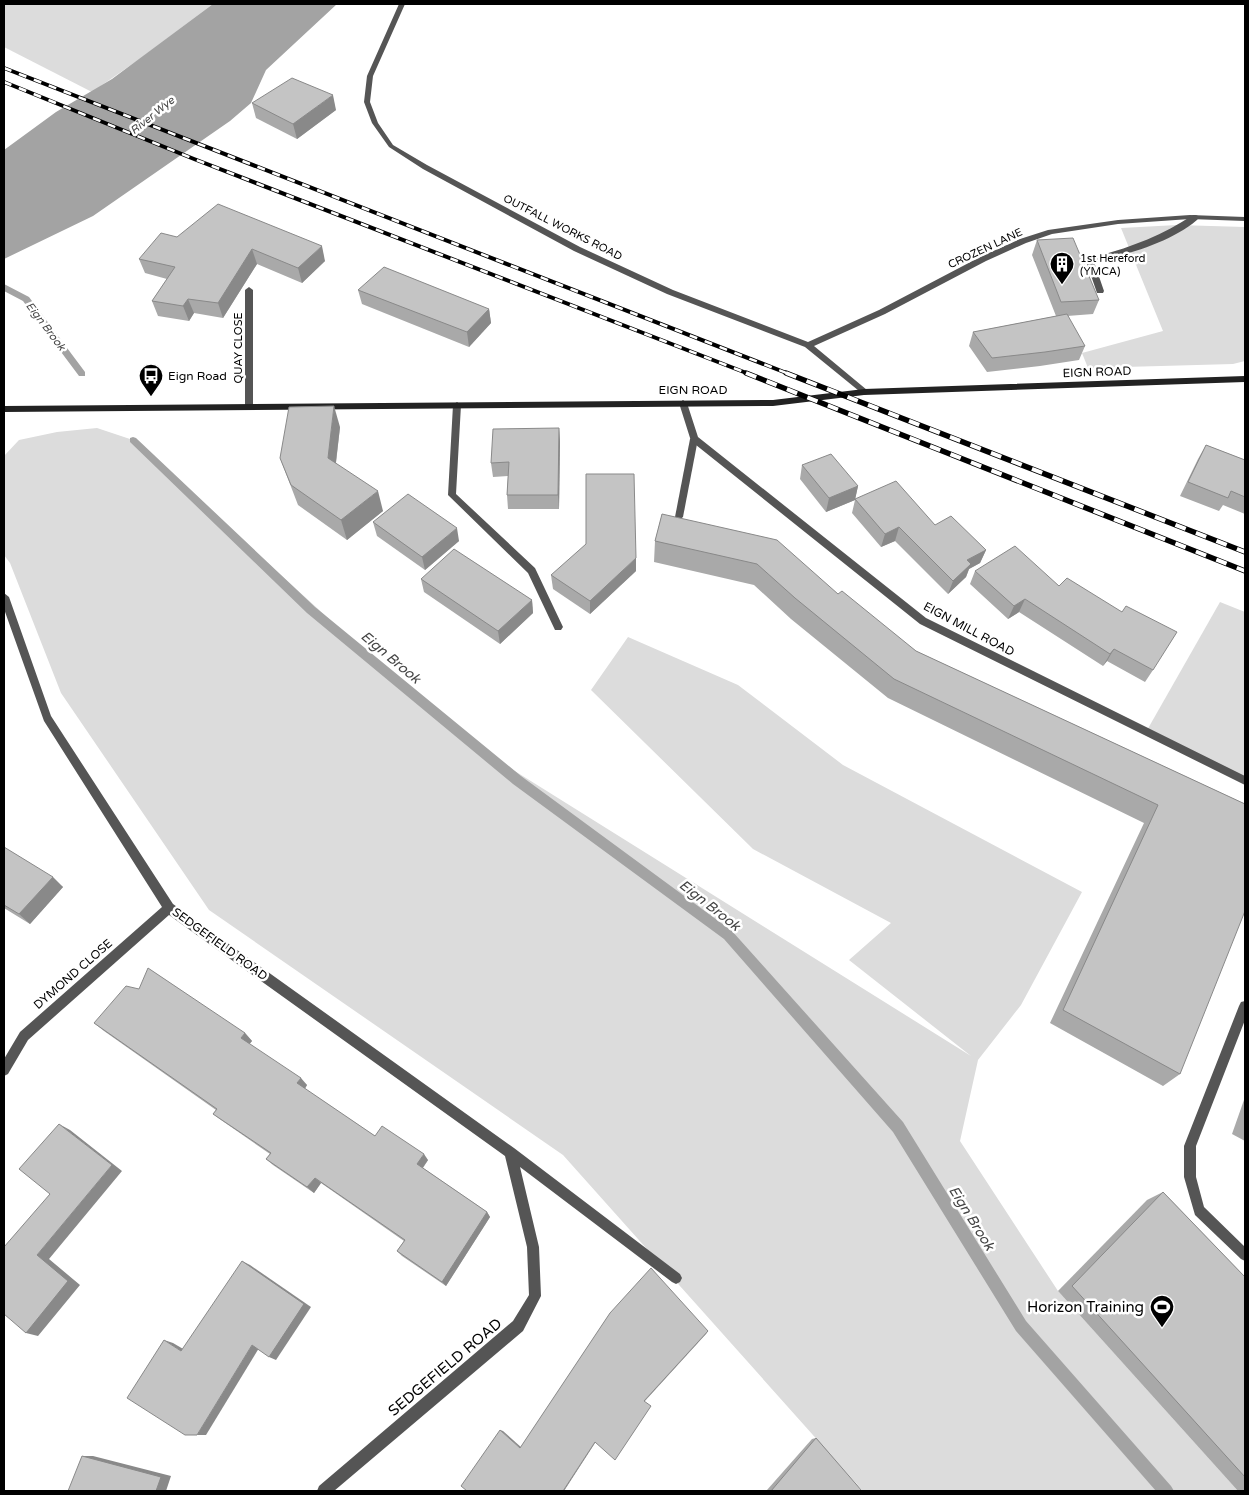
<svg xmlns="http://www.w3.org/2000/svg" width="1249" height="1495" font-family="'Varela Round',sans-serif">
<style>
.green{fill:#dcdcdc}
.water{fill:#a3a3a3}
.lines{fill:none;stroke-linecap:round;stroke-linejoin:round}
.stream{fill:#a3a3a3;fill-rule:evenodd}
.lane{fill:#555;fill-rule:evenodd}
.street{fill:#555;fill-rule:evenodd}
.secondary{fill:#222;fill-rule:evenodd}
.rail-far1-casing{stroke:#000;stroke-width:4}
.rail-casing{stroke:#000;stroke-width:5.5}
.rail-far1{stroke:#fff;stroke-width:2.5;stroke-dasharray:8;stroke-linecap:butt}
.rail{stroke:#fff;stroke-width:4;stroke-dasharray:11;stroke-linecap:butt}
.wall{fill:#a9a9a9}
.shaded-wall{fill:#898989}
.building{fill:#c4c4c4;stroke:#898989}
.labels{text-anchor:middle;stroke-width:5;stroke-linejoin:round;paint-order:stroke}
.far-water-label{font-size:11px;font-style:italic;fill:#444;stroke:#fff}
.far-street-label{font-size:11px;fill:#000;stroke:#fff}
.far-poi-label{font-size:11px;fill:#000;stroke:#fff;text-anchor:start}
.street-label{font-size:12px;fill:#000;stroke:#fff}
.poi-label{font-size:12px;fill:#000;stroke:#fff;text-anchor:start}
.water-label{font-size:14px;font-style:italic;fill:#444;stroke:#fff}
.near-poi-label{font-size:15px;fill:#000;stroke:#fff;text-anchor:end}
.near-street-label{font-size:15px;fill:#000;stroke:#fff}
</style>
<rect width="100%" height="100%" fill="#fff"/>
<g class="green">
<polygon points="4,4 213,4 141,58 92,92 4,47"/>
<polygon points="1177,225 1245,227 1245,361 1233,364 1088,368 1082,353 1163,331 1121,228"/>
<polygon points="97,428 133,440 454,733 971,1056 849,960 891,923 753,849 591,690 628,637 738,685 843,765 1082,892 1021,1005 978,1060 960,1141 1058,1291 1238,1491 863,1491 563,1155 209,910 61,693 10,563 4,555 4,456 19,440 57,432"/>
<polygon points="1220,602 1245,612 1245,781 1146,732"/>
</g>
<polygon class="water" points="213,4 337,4 266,70 251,103 230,121 93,216 4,259 4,150 56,112 112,79"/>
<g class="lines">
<g class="stream">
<polygon points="4,284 29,297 85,372 85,376 79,376 23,301 4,291"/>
<polygon points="133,437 136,438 315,607 521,776 732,931 903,1122 1026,1321 1171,1486 1174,1491 1156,1491 1016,1331 893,1132 724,939 513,784 307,613 130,442 130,438"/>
</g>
<g class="lane">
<path d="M1193,215H1196L1200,217C1176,241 1126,255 1094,262L1104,291L1103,293H1097L1086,261L1087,259C1126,249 1160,237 1193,215Z"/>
<polygon points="694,436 698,439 683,517 679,520 675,517 690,439"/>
<polygon points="1245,1001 1245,1020 1196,1146 1196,1177 1204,1207 1245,1247 1245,1261 1241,1259 1195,1215 1184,1177 1184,1146 1239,1006 1241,1002"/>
</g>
<g class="street">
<polygon points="399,4 405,4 373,76 370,102 378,123 393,145 427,165 580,247 673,290 808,342 879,310 980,257 1020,239 1048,230 1118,220 1190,215 1245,217 1245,221 1190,219 1118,224 1052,234 1026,243 986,261 885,314 814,346 867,390 867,394 864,395 805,347 667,294 574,251 423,169 389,147 372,123 364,102 367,76"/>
<polygon points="249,287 253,290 253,407 249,410 245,407 245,290"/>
<polygon points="683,400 687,403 698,437 926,618 1245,776 1245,785 920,624 691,441 679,403"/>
<polygon points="457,402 461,405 456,494 535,568 563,627 561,630 555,630 528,573 448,495 453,405"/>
<polygon points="4,593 9,597 51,716 173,904 514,1148 680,1274 682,1278 680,1282 676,1284 672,1282 520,1167 539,1247 541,1296 523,1331 334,1491 317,1491 319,1486 513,1321 529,1295 527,1247 505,1156 169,915 28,1040 8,1074 4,1076 4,1059 20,1032 162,907 44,721 4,609"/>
</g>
<polygon class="secondary" points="1245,376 1245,382 864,395 773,406 4,412 4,406 773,400 864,389"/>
<defs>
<g id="rail-far1">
<polyline points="4,68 789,374"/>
<polyline points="4,82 194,159 749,374"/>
</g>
<g id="rail">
<polyline points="746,373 1245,571"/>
<polyline points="786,373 1245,552"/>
</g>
</defs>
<use href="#rail-far1" class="rail-far1-casing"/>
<use href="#rail" class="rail-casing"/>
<use href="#rail-far1" class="rail-far1"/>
<use href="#rail" class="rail"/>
</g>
<g class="wall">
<polygon points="252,103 336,110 297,139 256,118"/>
<polygon points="177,237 325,261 302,283 257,264 223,318 194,313 189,321 158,316 152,301 167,279 145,273 139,259"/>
<polygon points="1037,240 1099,300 1093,314 1067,316 1085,346 1079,360 1040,366 987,372 969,346 973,332 1056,316 1032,255"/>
<polygon points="358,290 489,309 491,323 469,347 362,304"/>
<polygon points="340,427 336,463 383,511 347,540 298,505 280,458"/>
<polygon points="559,428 560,442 559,509 508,509 507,495 508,476 493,477 491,463"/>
<polygon points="1206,445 1245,460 1245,514 1223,505 1219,511 1180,496 1198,459"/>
<polygon points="802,465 858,486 855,499 935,525 986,550 980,563 969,569 966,577 948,594 895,541 881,547 852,513 855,500 826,512 800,479"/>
<polygon points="662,514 838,594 916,651 1245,804 1180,1074 1163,1086 1050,1023 1144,823 888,698 791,619 754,585 654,562 655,541"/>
<polygon points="373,522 459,541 425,570 377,536"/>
<polygon points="636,571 590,614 553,589 551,575"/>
<polygon points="975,571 1153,670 1145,682 1107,661 1103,666 1019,612 1008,619 970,584"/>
<polygon points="421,579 532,600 533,613 500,644 424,592"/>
<polygon points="4,847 63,887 30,924 4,908"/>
<polygon points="94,1023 245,1033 252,1041 249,1044 307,1085 305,1089 375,1136 428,1160 423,1168 487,1212 490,1217 446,1286 402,1256 397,1251 404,1241 321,1183 314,1193 273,1165 266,1159 270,1154 221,1120 213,1114 216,1110 104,1031"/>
<polygon points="1245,1097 1245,1141 1232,1134"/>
<polygon points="1163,1192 1245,1277 1245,1491 1238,1491 1058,1291 1147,1200"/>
<polygon points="816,1438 862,1491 768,1491 767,1490 812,1439"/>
</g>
<g class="shaded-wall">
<polygon points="333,95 336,110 297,139 293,124"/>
<polygon points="322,246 325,261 302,283 298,268"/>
<polygon points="252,249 257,264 223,318 218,303"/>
<polygon points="188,299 194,313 189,321 183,306"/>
<polygon points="489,309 491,323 469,347 467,332"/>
<polygon points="334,406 340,427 334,478 328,458"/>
<polygon points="559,428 560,442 559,509 558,495"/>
<polygon points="858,486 855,500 826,512 829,498"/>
<polygon points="378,491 383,511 347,540 341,520"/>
<polygon points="899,527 895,541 881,547 885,534"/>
<polygon points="457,528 459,541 425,570 422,557"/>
<polygon points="986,550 980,563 969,569 966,577 948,594 953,581 967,560"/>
<polygon points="636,558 636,571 590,614 590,601"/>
<polygon points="1025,599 1019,612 1008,619 1014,606"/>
<polygon points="532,600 533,613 500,644 498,631"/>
<polygon points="1114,649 1107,661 1103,666 1110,654"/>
<polygon points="53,877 63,887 30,924 19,914"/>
<polygon points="245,1033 252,1041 248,1046 241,1038"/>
<polygon points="301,1078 307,1085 303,1091 297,1083"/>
<polygon points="59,1124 70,1130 122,1171 49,1259 80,1285 38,1336 26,1333 37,1255 112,1165"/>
<polygon points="424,1154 428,1160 421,1170 417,1164"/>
<polygon points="315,1178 321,1183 314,1193 307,1187"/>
<polygon points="487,1212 490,1217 446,1286 442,1282"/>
<polygon points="242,1261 250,1265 311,1307 276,1360 269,1357"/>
<polygon points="708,1331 706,1334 644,1402 644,1401"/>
<polygon points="164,1340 173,1343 190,1353 181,1351"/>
<polygon points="252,1345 259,1348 206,1435 197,1435"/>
<polygon points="500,1430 503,1431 522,1448 520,1448"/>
<polygon points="595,1442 595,1443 564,1491 563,1491"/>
<polygon points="82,1456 93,1456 171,1476 166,1491 156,1491"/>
</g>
<g class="building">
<polygon points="292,78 333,95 293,124 252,103"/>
<polygon points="218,204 322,246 298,268 252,249 218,303 188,299 183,306 152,301 175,267 139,259 161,233 177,237"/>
<polygon points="1073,238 1099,300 1061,302 1037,240"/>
<polygon points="384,267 489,309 467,332 358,290"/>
<polygon points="1067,314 1085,346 1045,352 992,358 973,332"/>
<polygon points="334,406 328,458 378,491 341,520 291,485 280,458 289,407"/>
<polygon points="559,428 558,495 507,495 509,462 491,463 493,429"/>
<polygon points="1206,445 1245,460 1245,497 1231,491 1228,498 1188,482"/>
<polygon points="831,454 858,486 829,498 802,465"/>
<polygon points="586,474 634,474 636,558 590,601 551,575 586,544"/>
<polygon points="896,481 935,525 951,516 986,550 967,560 971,564 953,581 899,527 885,534 855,499"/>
<polygon points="408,494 457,528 422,557 373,522"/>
<polygon points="662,514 777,540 838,594 842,591 916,651 1245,804 1245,911 1180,1074 1063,1010 1158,805 894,679 795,598 757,564 655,541"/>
<polygon points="1015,546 1059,586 1067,578 1122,612 1126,606 1177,632 1153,670 1114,649 1110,654 1025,599 1014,606 975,571"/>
<polygon points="454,549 532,600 498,631 421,579"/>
<polygon points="4,847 53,877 19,914 4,905"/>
<polygon points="148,968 245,1033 241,1038 301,1078 297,1083 375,1136 382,1126 424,1154 417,1164 487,1212 442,1282 397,1251 405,1240 315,1178 307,1187 266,1159 271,1153 213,1114 217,1109 94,1023 126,986 139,989"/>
<polygon points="59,1124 112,1165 37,1255 68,1281 26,1333 4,1314 4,1247 50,1194 19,1169"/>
<polygon points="1163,1192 1245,1277 1245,1477 1072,1286"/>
<polygon points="242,1261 304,1304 269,1357 252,1345 197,1435 185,1435 127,1398 164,1340 181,1351"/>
<polygon points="651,1268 708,1331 644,1401 651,1406 615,1460 595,1442 563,1491 467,1491 461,1486 500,1430 520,1448 610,1313"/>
<polygon points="816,1438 862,1491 771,1491"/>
<polygon points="82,1456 161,1477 156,1491 68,1491"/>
</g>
<defs>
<symbol id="building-pin" viewBox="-11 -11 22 30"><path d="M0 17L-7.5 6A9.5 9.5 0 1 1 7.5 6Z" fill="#000" stroke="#fff"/><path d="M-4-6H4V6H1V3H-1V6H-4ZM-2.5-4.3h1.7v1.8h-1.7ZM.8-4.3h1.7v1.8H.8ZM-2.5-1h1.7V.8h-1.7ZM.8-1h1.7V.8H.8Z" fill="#fff"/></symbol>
<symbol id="bus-pin" viewBox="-11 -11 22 30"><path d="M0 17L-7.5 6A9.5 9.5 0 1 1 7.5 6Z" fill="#000" stroke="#fff"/><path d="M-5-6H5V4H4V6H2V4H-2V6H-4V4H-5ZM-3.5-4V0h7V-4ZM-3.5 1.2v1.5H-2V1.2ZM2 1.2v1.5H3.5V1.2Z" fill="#fff"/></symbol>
<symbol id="stadium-pin" viewBox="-11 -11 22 30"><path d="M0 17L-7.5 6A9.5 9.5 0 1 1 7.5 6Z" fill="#000" stroke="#fff"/><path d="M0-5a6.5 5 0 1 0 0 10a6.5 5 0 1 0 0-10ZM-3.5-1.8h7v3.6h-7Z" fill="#fff"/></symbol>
</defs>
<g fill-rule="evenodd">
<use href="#building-pin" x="1048" y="250" width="28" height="38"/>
<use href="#bus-pin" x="137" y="362" width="28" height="38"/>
<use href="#stadium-pin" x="1148" y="1293" width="28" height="38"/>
</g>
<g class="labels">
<g class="far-water-label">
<text transform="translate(152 115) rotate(-39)" y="4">River Wye</text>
<text transform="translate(46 326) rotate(53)" y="4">Eign Brook</text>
</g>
<g class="far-street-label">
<text transform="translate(563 227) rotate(27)" y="4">OUTFALL WORKS ROAD</text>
<text transform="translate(985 248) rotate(-25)" y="4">CROZEN LANE</text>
<text transform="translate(238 348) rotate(-90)" y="4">QUAY CLOSE</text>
</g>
<g class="far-poi-label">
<text x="1080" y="262">1st Hereford<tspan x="1080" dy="13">(YMCA)</tspan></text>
</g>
<g class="street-label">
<text transform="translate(1097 372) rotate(-2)" y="4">EIGN ROAD</text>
<text x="693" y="394">EIGN ROAD</text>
<text transform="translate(969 629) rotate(28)" y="4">EIGN MILL ROAD</text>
<text transform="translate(220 944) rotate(36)" y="4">SEDGEFIELD ROAD</text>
<text transform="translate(73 974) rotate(-41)" y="4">DYMOND CLOSE</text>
</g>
<g class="poi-label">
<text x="168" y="380">Eign Road</text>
</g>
<g class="water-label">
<text transform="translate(391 657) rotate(40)" y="5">Eign Brook</text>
<text transform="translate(710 905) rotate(38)" y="5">Eign Brook</text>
<text transform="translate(972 1218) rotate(58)" y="5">Eign Brook</text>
</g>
<g class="near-poi-label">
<text x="1144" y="1312">Horizon Training</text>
</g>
<g class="near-street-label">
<text transform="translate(445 1367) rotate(-40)" y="5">SEDGEFIELD ROAD</text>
</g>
</g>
<rect width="1249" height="1495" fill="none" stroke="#000000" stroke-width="10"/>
</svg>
